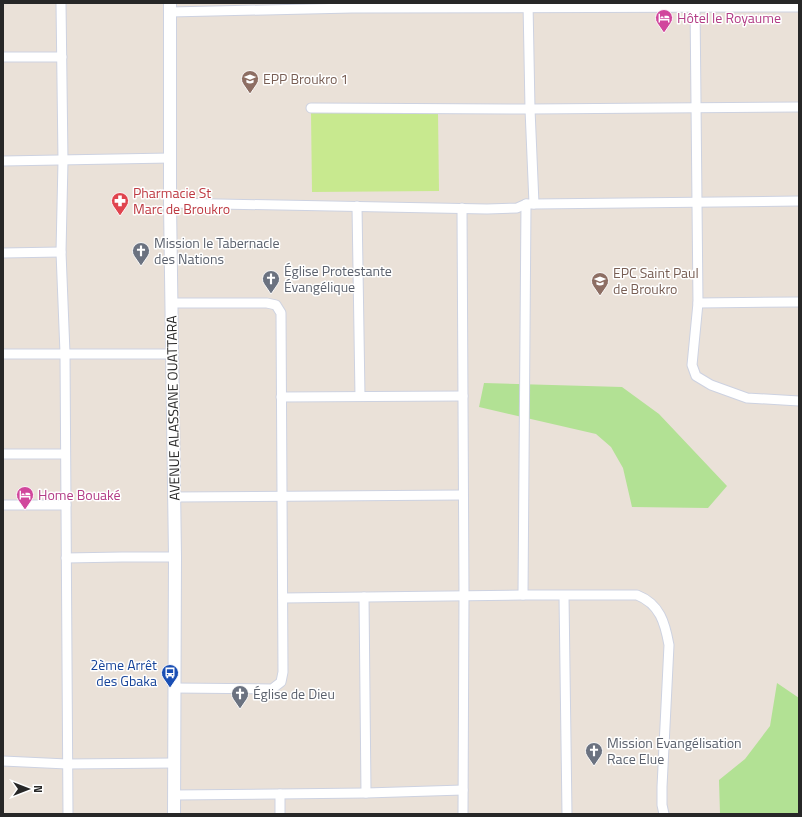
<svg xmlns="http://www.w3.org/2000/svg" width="802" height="817" font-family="'Titillium Web',sans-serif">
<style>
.green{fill:#b2e194}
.pitch{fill:#c8e98f}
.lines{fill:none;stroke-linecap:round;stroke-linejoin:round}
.street-casing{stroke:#cdd2e1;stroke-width:11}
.secondary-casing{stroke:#cdd2e1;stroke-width:14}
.street{stroke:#fff;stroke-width:9}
.secondary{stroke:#fff;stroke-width:12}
.labels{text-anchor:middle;stroke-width:3;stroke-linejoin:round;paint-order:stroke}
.hotel-label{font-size:14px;fill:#b23c85;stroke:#fff;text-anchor:start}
.education-label{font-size:14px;fill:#785e54;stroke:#fff;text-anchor:start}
.health-label{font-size:14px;fill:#be3a42;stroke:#fff;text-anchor:start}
.worship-label{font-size:14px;fill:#5b616d;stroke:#fff;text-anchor:start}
.street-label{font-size:14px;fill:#272727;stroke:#fff}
.transit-label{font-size:14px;fill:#164399;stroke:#fff;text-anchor:end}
</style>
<rect width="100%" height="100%" fill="#eae1d8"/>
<g class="green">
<polygon points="484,383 622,387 659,414 727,486 708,508 632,507 623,468 611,447 596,434 479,407"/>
<polygon points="777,683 799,698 799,814 720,814 719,780 745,759 770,726"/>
</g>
<polygon class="pitch" points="311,113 438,113 439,191 312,192"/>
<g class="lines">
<defs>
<g id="street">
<polyline points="61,3 63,161 61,252 65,353 68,814"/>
<polyline points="528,3 530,109 534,204"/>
<polyline points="695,3 698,303 692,365 696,376 711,385 747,398 799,401"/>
<polyline points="170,12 352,8 799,7"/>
<polyline points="3,57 62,57"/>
<polyline points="311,108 530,109 799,107"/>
<polyline points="3,161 170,158"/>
<polyline points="170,203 487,209 517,208 526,204 534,204 799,201"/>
<polyline points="357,206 360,396"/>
<polyline points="462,208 464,596 463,814"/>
<polyline points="3,253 61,252"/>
<polyline points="172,303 267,303 276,305 281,313 283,672 281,682 272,689 174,688"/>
<polyline points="698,303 799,302"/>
<polyline points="3,354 173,354"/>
<polyline points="281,397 463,396"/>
<polyline points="3,454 65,454"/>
<polyline points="174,497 463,495"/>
<polyline points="3,505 66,505"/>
<polyline points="66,558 122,557 175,557"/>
<polyline points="523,595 526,204"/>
<polyline points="564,596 567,814"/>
<polyline points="364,597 366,793"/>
<path d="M283,598L523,595H637C660,604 665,623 669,645L662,787V805L664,814"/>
<polyline points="3,761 67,764 174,763"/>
<polyline points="280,794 280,814"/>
<polyline points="174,795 366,793 463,790"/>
</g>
<polyline id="secondary" points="170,3 170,203 175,557 174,814"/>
</defs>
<use href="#street" class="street-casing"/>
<use href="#secondary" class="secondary-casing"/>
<use href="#street" class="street"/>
<use href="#secondary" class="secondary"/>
</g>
<defs>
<symbol id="hotel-pin" viewBox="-11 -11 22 30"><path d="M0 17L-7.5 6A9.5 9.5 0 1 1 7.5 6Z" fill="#d1479c" stroke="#fff"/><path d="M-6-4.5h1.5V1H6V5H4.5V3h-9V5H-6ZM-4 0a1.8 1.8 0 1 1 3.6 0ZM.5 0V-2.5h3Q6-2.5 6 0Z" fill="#fff"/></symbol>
<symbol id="school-pin" viewBox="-11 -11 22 30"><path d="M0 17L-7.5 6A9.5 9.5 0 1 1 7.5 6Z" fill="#8d6e63" stroke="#fff"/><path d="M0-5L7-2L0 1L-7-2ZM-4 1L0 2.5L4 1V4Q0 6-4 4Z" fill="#fff"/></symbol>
<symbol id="pharmacy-pin" viewBox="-11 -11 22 30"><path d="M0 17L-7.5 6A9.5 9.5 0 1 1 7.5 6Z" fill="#e0444e" stroke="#fff"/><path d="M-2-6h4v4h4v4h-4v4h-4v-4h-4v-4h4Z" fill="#fff"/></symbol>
<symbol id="church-pin" viewBox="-11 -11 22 30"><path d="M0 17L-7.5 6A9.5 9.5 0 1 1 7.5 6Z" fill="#6b7280" stroke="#fff"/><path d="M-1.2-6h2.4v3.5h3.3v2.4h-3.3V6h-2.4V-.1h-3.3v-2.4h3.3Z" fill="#fff"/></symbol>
<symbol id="bus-pin" viewBox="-11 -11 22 30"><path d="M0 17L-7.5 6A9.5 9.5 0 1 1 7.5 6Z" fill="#1a4fb4" stroke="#fff"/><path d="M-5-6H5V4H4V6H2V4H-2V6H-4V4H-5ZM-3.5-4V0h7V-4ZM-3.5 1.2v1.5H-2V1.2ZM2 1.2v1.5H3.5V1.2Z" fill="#fff"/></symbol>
</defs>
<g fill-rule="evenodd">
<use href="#hotel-pin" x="654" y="8" width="20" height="27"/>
<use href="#school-pin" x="240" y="69" width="20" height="27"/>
<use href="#pharmacy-pin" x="110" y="191" width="20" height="27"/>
<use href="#church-pin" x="131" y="241" width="20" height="27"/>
<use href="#church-pin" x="261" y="269" width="20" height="27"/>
<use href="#school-pin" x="590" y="271" width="20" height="27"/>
<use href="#hotel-pin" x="15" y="485" width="20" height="27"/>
<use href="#bus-pin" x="160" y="663" width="20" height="27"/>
<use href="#church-pin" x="230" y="684" width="20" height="27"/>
<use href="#church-pin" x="584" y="741" width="20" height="27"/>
</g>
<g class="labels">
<g class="hotel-label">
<text x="677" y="23">Hôtel le Royaume</text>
<text x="38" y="500">Home Bouaké</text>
</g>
<g class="education-label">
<text x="263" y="84">EPP Broukro 1</text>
<text x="613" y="278">EPC Saint Paul<tspan x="613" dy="16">de Broukro</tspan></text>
</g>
<g class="health-label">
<text x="133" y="198">Pharmacie St<tspan x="133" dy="16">Marc de Broukro</tspan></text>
</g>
<g class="worship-label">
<text x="154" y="248">Mission le Tabernacle<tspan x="154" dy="16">des Nations</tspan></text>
<text x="284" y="276">Église Protestante<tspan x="284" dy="16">Évangélique</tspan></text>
<text x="253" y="699">Église de Dieu</text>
<text x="607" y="748">Mission Evangélisation<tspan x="607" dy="16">Race Elue</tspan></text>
</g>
<g class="street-label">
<text transform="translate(173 408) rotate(-91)" y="5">AVENUE ALASSANE OUATTARA</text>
</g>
<g class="transit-label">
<text x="157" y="670">2ème Arrêt<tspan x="157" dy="16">des Gbaka</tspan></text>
</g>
</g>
<rect width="802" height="817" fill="none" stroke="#272727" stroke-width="8"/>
<g transform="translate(28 789) rotate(90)" stroke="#ffffff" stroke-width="3" paint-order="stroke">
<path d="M0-3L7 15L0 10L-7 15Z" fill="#272727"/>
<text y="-6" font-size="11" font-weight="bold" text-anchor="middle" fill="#272727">N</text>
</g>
</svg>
